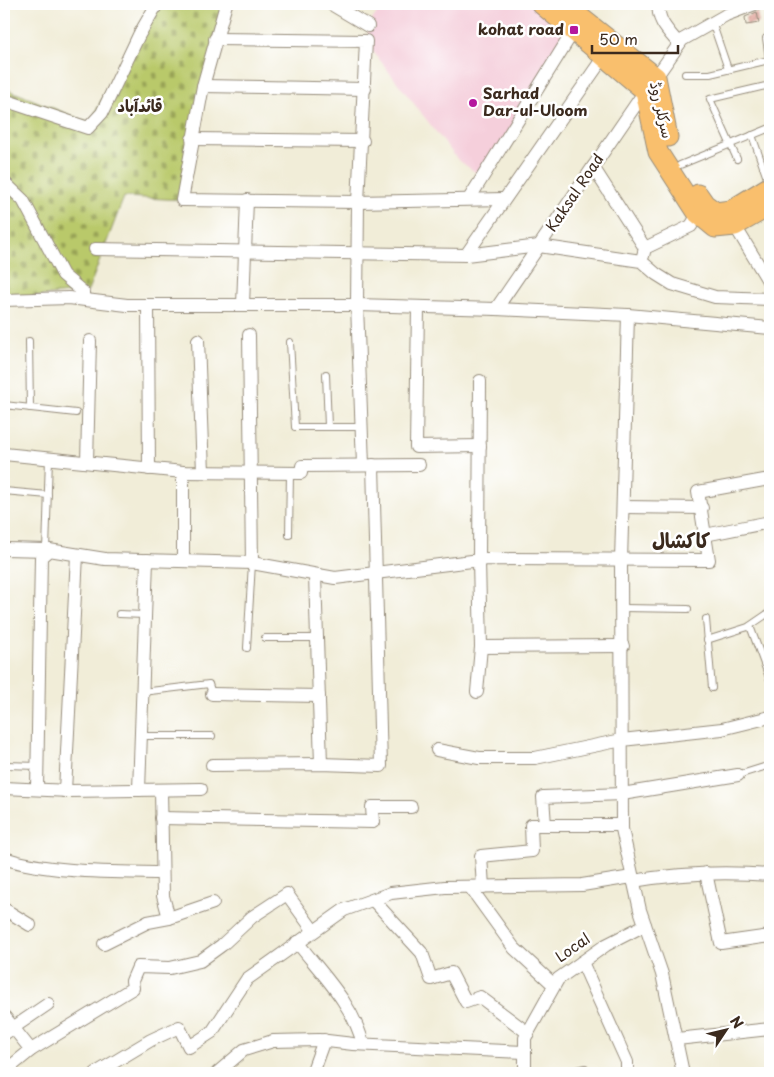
<svg xmlns="http://www.w3.org/2000/svg" width="774" height="1077" font-family="'Playpen Sans','Playpen Sans Arabic',sans-serif">
<style>
.built{fill:#f5cfdb}
.cemetery{fill:url(#cemetery-stones);stroke:#7a7a44}
.building{fill:url(#building-hatch)}
.lines{fill:none;stroke-linecap:round;stroke-linejoin:round}
.lane-casing{stroke:#968c7b;stroke-width:8}
.street-casing{stroke:#968c7b;stroke-width:14}
.primary-casing{stroke:#968c7b;stroke-width:21}
.lane{stroke:#fff;stroke-width:6}
.street{stroke:#fff;stroke-width:12}
.primary{stroke:#f9bf6d;stroke-width:19}
.poi-dot{fill:#b5179e;stroke:#fff;stroke-width:2}
.labels{text-anchor:middle;stroke-width:5;stroke-linejoin:round;paint-order:stroke}
.poi-label{font-size:15px;font-weight:bold;fill:#3b2a1e;stroke:#fff;text-anchor:end}
.street-label{font-size:15px;fill:#3b2a1e;stroke:#fff}
.neighbourhood-label{font-size:16px;font-weight:bold;fill:#3b2a1e;stroke:#fff}
.district-label{font-size:20px;font-weight:bold;fill:#3b2a1e;stroke:#fff}
</style>
<defs>
<pattern id="cemetery-stones" width="16" height="16" patternUnits="userSpaceOnUse" patternTransform="scale(1.25)"><rect width="16" height="16" fill="#b9c96b"/><path d="M2 7V4a2 2 0 0 1 4 0v3zM10 15v-3a2 2 0 0 1 4 0v3z" fill="#98a357"/></pattern>
<pattern id="building-hatch" width="6" height="6" patternUnits="userSpaceOnUse" patternTransform="scale(1.25)"><rect width="6" height="6" fill="#e0988b"/><path d="M-1 1l2-2M0 6l6-6M5 7l2-2" fill="none" stroke="#b77c71"/></pattern>
</defs>
<rect width="100%" height="100%" fill="#fff"/>
<filter id="ink" filterUnits="userSpaceOnUse"><feTurbulence type="fractalNoise" baseFrequency=".02" numOctaves="2"/><feDisplacementMap in="SourceGraphic" scale="10" xChannelSelector="R" yChannelSelector="G"/><feConvolveMatrix kernelMatrix="1 2 1 2 8 2 1 2 1" color-interpolation-filters="sRGB"/></filter>
<filter id="wash" filterUnits="userSpaceOnUse"><feTurbulence type="fractalNoise" baseFrequency=".0096" numOctaves="4" result="noise"/><feDisplacementMap in="SourceGraphic" scale="20" xChannelSelector="R" yChannelSelector="G"/><feGaussianBlur stdDeviation="1.12" result="paint"/><feColorMatrix in="noise" values="0 0 0 0 0 0 0 0 0 0 0 0 0 0 0 0 0 1.4 0 .05"/><feComposite in="paint" operator="in"/></filter>
<g filter="url(#wash)">
<rect width="100%" height="100%" fill="#f1edd8"/>
<polygon class="built" points="383,4 532,4 572,36 487,180 458,160 368,45 368,26"/>
<polygon class="cemetery" points="142,4 230,4 192,139 184,200 124,197 88,291 4,300 4,88 90,123 149,6"/>
<g id="blocks">
<polygon class="building" points="757,12 759,23 746,25 745,17"/>
</g>
</g>
<g filter="url(#ink)">
<use href="#blocks" fill-opacity="0" stroke="#968c7b" stroke-width="1"/>
<g class="lines">
<defs>
<g id="lane">
<polyline points="712,22 728,69"/>
<polyline points="770,36 766,38 770,66"/>
<polyline points="685,74 710,74 769,60"/>
<polyline points="752,135 769,184"/>
<polyline points="737,159 710,99 770,85"/>
<polyline points="680,165 770,128"/>
<polyline points="29,341 30,408"/>
<polyline points="290,342 295,427 362,427"/>
<polyline points="326,374 328,427"/>
<polyline points="4,405 76,413"/>
<polyline points="4,491 48,495"/>
<polyline points="289,535 290,473"/>
<polyline points="46,550 49,458"/>
<polyline points="623,608 688,609"/>
<polyline points="119,614 145,615"/>
<polyline points="706,619 712,688"/>
<polyline points="750,626 770,680"/>
<polyline points="265,638 316,638"/>
<polyline points="707,640 748,627 770,612"/>
<polyline points="247,648 252,563"/>
<polyline points="142,692 209,684 212,694"/>
<polyline points="141,736 212,736"/>
<polyline points="6,765 38,766"/>
<polyline points="738,775 770,765"/>
<polyline points="564,1073 585,1068"/>
</g>
<g id="street">
<polyline points="226,4 203,86 182,200 358,202 504,199"/>
<polyline points="331,4 368,26"/>
<path d="M659,4C656,20 669,32 679,44"/>
<polyline points="215,39 366,41 358,202 357,305 363,465"/>
<polyline points="656,77 682,40 726,15 755,4"/>
<polyline points="203,86 365,89"/>
<polyline points="4,100 88,128 102,113 139,35 157,4"/>
<polyline points="192,139 363,141"/>
<polyline points="593,167 645,248"/>
<polyline points="4,182 23,200 63,275 83,292 83,299"/>
<polyline points="469,199 574,30"/>
<polyline points="735,226 770,284"/>
<polyline points="95,249 466,255 539,246 641,261 656,274 672,284 715,297 770,299"/>
<polyline points="466,255 605,55"/>
<polyline points="643,256 645,248 691,226 698,214"/>
<polyline points="4,300 69,298 127,305 357,305 496,309 628,315 770,328"/>
<polyline points="148,305 149,469"/>
<polyline points="243,305 247,200"/>
<polyline points="418,307 416,447 480,446"/>
<polyline points="496,309 645,91"/>
<polyline points="628,315 621,561 622,829 640,910 662,974 683,1073"/>
<polyline points="249,335 252,563"/>
<polyline points="198,340 203,472"/>
<polyline points="4,454 183,472 301,473 302,466 419,465"/>
<polyline points="87,462 90,341"/>
<polyline points="183,472 183,560"/>
<polyline points="624,507 702,508"/>
<polyline points="705,535 770,522"/>
<polyline points="4,549 49,550 105,559 252,563 335,578 488,559 709,560 698,492 770,479"/>
<polyline points="315,575 321,764"/>
<polyline points="481,647 623,646"/>
<polyline points="477,692 481,647 479,561 480,381"/>
<polyline points="212,694 319,696"/>
<polyline points="437,750 479,758 535,758 622,740 722,729 770,717"/>
<polyline points="212,765 321,764 381,766 373,465"/>
<polyline points="4,788 69,791 201,789"/>
<polyline points="37,789 41,557 49,550"/>
<polyline points="139,790 147,560"/>
<polyline points="161,790 163,896 169,918"/>
<polyline points="65,791 77,555"/>
<polyline points="161,818 373,822 372,807 411,807"/>
<polyline points="545,825 622,825"/>
<path d="M4,858C48,873 115,872 162,873"/>
<polyline points="706,873 721,943 770,936"/>
<path d="M633,881C680,873 722,871 770,875"/>
<polyline points="470,887 514,948 554,985"/>
<polyline points="483,887 481,856 532,851 531,825 545,825 543,797 622,794 738,775"/>
<polyline points="373,900 422,953 431,979 451,973 466,1002 480,997 528,1033"/>
<polyline points="4,909 30,925"/>
<path d="M297,942C322,974 353,1004 363,1044"/>
<polyline points="104,944 148,922 169,918 213,903"/>
<polyline points="582,962 627,1062 627,1073"/>
<polyline points="4,1016 31,1050"/>
<polyline points="4,1034 48,1004"/>
<polyline points="677,1039 770,1029"/>
<polyline points="4,1072 31,1050 133,988 132,981 138,967 170,968 200,961 222,945 252,917 287,894 313,930"/>
<polyline points="96,1073 151,1040 179,1027 189,1047 212,1032 247,979 344,910 391,893 445,887 582,885 632,877"/>
<polyline points="217,1073 244,1050 273,1041 319,1040 353,1044 524,1052"/>
<polyline points="312,1073 324,1040"/>
<polyline points="525,1073 525,1038 558,979 606,945 645,925"/>
</g>
<g id="primary">
<polyline points="541,4 645,91 658,152 698,214 715,228 735,226 770,206"/>
<polyline points="564,4 656,77 668,137"/>
<polyline points="698,194 705,204 716,212 731,210 770,186"/>
</g>
</defs>
<use href="#lane" class="lane-casing"/>
<use href="#street" class="street-casing"/>
<use href="#primary" class="primary-casing"/>
<use href="#lane" class="lane"/>
<use href="#street" class="street"/>
<use href="#primary" class="primary"/>
</g>
</g>
<g class="poi-dot">
<rect x="569" y="25" width="10" height="10" rx="2.5"/>
<circle cx="473" cy="103" r="5"/>
</g>
<g class="labels">
<g class="poi-label">
<text x="564" y="35">kohat road</text>
<text x="483" y="99" text-anchor="start">Sarhad<tspan x="483" dy="17">Dar-ul-Uloom</tspan></text>
</g>
<g class="street-label">
<text transform="translate(661 110) rotate(77)" y="5">سرکلر روڈ</text>
<text transform="translate(575 193) rotate(-56)" y="5">Kaksal Road</text>
<text transform="translate(573 948) rotate(-35)" y="5">Local</text>
</g>
<g class="neighbourhood-label">
<text x="140" y="112">قائدآباد</text>
</g>
<g class="district-label">
<text x="681" y="548">کاکشال</text>
</g>
</g>
<rect width="774" height="1077" fill="none" stroke="#fff" stroke-width="20"/>
<g transform="translate(726 1030) rotate(55)" stroke="#ffffff" stroke-width="4" paint-order="stroke">
<path d="M0-4L9 19L0 12L-9 19Z" fill="#3b2a1e"/>
<text y="-8" font-size="14" font-weight="bold" text-anchor="middle" fill="#3b2a1e">N</text>
</g>
<path d="M592 45v8h86v-8" fill="none" stroke="#3b2a1e" stroke-width="2.5"/>
<text x="599" y="45" font-size="15" fill="#3b2a1e" stroke="#ffffff" stroke-width="4" paint-order="stroke">50 m</text>
</svg>
